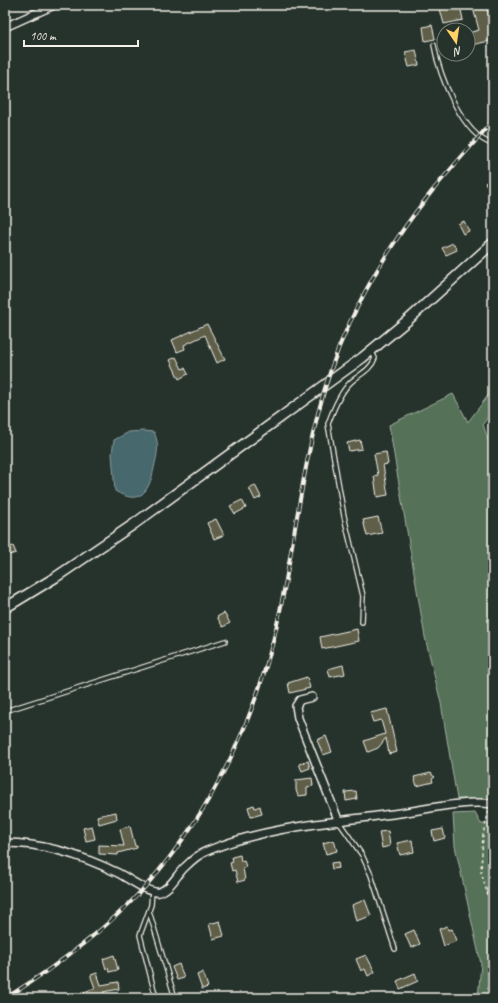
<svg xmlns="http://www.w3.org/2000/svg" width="498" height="1003" font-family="Caveat,sans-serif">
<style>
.green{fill:#547159;stroke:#a4b1a0}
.water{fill:#47676d;stroke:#8c9e9e}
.building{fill:#5f5e4a;stroke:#f4f1e8}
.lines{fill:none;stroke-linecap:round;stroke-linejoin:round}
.lane-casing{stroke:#f4f1e8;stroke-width:6}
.street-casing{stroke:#f4f1e8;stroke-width:10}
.secondary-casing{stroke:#f4f1e8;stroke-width:12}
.path{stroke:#f4f1e8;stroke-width:1.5;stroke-dasharray:3 3;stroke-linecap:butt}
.lane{stroke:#26332d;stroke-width:3.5}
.street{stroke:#26332d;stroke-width:7}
.secondary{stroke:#26332d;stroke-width:9}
.rail-casing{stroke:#f4f1e8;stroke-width:4}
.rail{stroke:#26332d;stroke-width:2.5;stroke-dasharray:8;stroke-linecap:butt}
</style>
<rect width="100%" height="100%" fill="#26332d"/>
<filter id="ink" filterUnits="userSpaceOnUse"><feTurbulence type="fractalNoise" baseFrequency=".025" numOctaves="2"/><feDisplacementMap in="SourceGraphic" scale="8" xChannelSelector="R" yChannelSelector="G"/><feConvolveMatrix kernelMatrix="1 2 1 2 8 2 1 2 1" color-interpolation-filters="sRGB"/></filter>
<g filter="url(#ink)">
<g class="green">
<polygon points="493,389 493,410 483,424 493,456 493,800 457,799 441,703 425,637 389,425 453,394 468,422"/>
<polygon points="475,813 481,824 493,824 493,998 478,998 481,964 455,846 453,814"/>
</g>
<path class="water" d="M143,431L154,432C160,445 157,455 154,468C149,492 140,506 115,491L112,454L114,440L129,432Z"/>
<g class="building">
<polygon points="439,5 460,5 463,20 444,24"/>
<polygon points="486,5 493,32 493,40 468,46 468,33 479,30 473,8"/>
<polygon points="432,25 435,39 425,41 423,27"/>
<polygon points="416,50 419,65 409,67 405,52"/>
<polygon points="493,178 493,193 485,183"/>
<polygon points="464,221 469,231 463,234 458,224"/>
<polygon points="453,243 457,250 446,255 442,248"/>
<polygon points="207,324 225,359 217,363 205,335 184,345 185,349 177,352 172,340"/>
<polygon points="176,357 182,369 185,368 188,374 179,379 170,360"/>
<polygon points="360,440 362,449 349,451 347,443"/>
<polygon points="386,452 388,464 383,465 388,495 377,497 374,476 378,475 374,454"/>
<polygon points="255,485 261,497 255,500 249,488"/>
<polygon points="242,500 246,508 235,514 230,506"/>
<polygon points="378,517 382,533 367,536 363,520"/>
<polygon points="216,519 224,535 214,539 207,523"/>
<polygon points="13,546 16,553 5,556 5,548"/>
<polygon points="224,613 230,623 223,627 217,617"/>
<polygon points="357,629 359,641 322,649 320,637"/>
<polygon points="343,665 345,674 330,677 328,669"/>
<polygon points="307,677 310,688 290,693 288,683"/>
<polygon points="387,709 397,752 389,754 386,738 378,748 368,752 364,741 385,734 381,720 373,722 370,713"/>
<polygon points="326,736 332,752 323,755 317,740"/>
<polygon points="308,761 310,768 302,771 299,764"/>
<polygon points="431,773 432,775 435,777 432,779 433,782 417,786 414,777"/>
<polygon points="312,778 313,786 307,787 307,795 298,796 296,790 296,780"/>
<polygon points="356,791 357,799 346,801 345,792"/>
<polygon points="254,805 255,808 260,806 262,814 251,817 248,807"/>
<polygon points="116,812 117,819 99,824 97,816"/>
<polygon points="92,826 95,839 86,841 83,828"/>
<polygon points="130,826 135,846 137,846 137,848 118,853 118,855 99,854 99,845 124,846 120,829"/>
<polygon points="443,829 445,838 434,841 432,831"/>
<polygon points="388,831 390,846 382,848 379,832"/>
<polygon points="334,840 337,851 326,854 323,843"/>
<polygon points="412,840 414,852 400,855 397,843"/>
<polygon points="240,855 241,861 244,860 246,867 243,868 245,880 238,882 235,870 232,871 230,863 233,862 232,857"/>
<polygon points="338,862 339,868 332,869 331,863"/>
<polygon points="365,900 371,916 356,921 352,905"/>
<polygon points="220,921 224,936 213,939 209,924"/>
<polygon points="447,926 448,930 452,929 456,941 444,946 439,929"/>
<polygon points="414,930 420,944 411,948 405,934"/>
<polygon points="114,955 118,970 109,972 108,968 106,969 103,959"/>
<polygon points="366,955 375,972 368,976 365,969 361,971 356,959"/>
<polygon points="179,964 184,978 177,980 172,967"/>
<polygon points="203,972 208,987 202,989 197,975"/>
<polygon points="97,973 101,985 118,982 119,989 103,992 104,994 92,998 86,998 84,992 95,988 91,977 91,975"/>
<polygon points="415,973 418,981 400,989 397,981"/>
</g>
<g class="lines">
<defs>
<g id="lane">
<path d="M434,45C439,74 462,136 493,144"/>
<path d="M362,622L363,596L344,516L328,424C333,410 340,392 351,382C360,374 371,370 375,358L372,352"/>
<polyline points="5,711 225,641"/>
<polyline points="339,822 362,855 371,875 395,949"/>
<polyline points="5,831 8,843"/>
<polyline points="152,891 151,905 140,935 156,998"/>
<polyline points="149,911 175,998"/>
</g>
<g id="street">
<polyline points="5,27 54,5"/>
<polyline points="312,697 300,700 296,706 298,718 339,822"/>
<path d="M5,843C45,843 83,856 118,873C128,878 149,894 159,892C171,889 177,874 185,867C191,861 199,854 207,851C267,826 335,822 400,813C427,809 466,800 493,804"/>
</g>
<polyline id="secondary" points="5,608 56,577 134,524 362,358 408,320 493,243"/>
</defs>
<use href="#lane" class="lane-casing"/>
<use href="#street" class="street-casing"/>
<use href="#secondary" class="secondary-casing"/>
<g class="path">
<polyline points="489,811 483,834 481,872 493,913"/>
<polyline points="492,998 493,994"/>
</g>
<use href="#lane" class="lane"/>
<use href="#street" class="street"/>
<use href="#secondary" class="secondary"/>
<defs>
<path id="rail" d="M6,998C55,967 105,931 144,888C214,810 259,713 280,611C298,523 306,432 339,347C361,294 392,241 429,195C449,170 472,146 493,120"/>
</defs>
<use href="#rail" class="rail-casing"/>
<use href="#rail" class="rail"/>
</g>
</g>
<rect width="498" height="1003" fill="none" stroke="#26332d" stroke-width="20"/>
<rect x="10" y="10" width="478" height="983" fill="none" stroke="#f4f1e8" stroke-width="1.5" filter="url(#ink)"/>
<g transform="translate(456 42) rotate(167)"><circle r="19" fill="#26332d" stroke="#787f78"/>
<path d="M0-3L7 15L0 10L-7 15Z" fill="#ffd166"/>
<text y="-6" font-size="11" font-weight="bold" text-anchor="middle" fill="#f4f1e8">N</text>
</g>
<path d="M24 40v6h114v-6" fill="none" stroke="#f4f1e8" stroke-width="2"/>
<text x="30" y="40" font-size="12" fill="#f4f1e8" stroke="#26332d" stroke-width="3" paint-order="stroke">100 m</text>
</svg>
